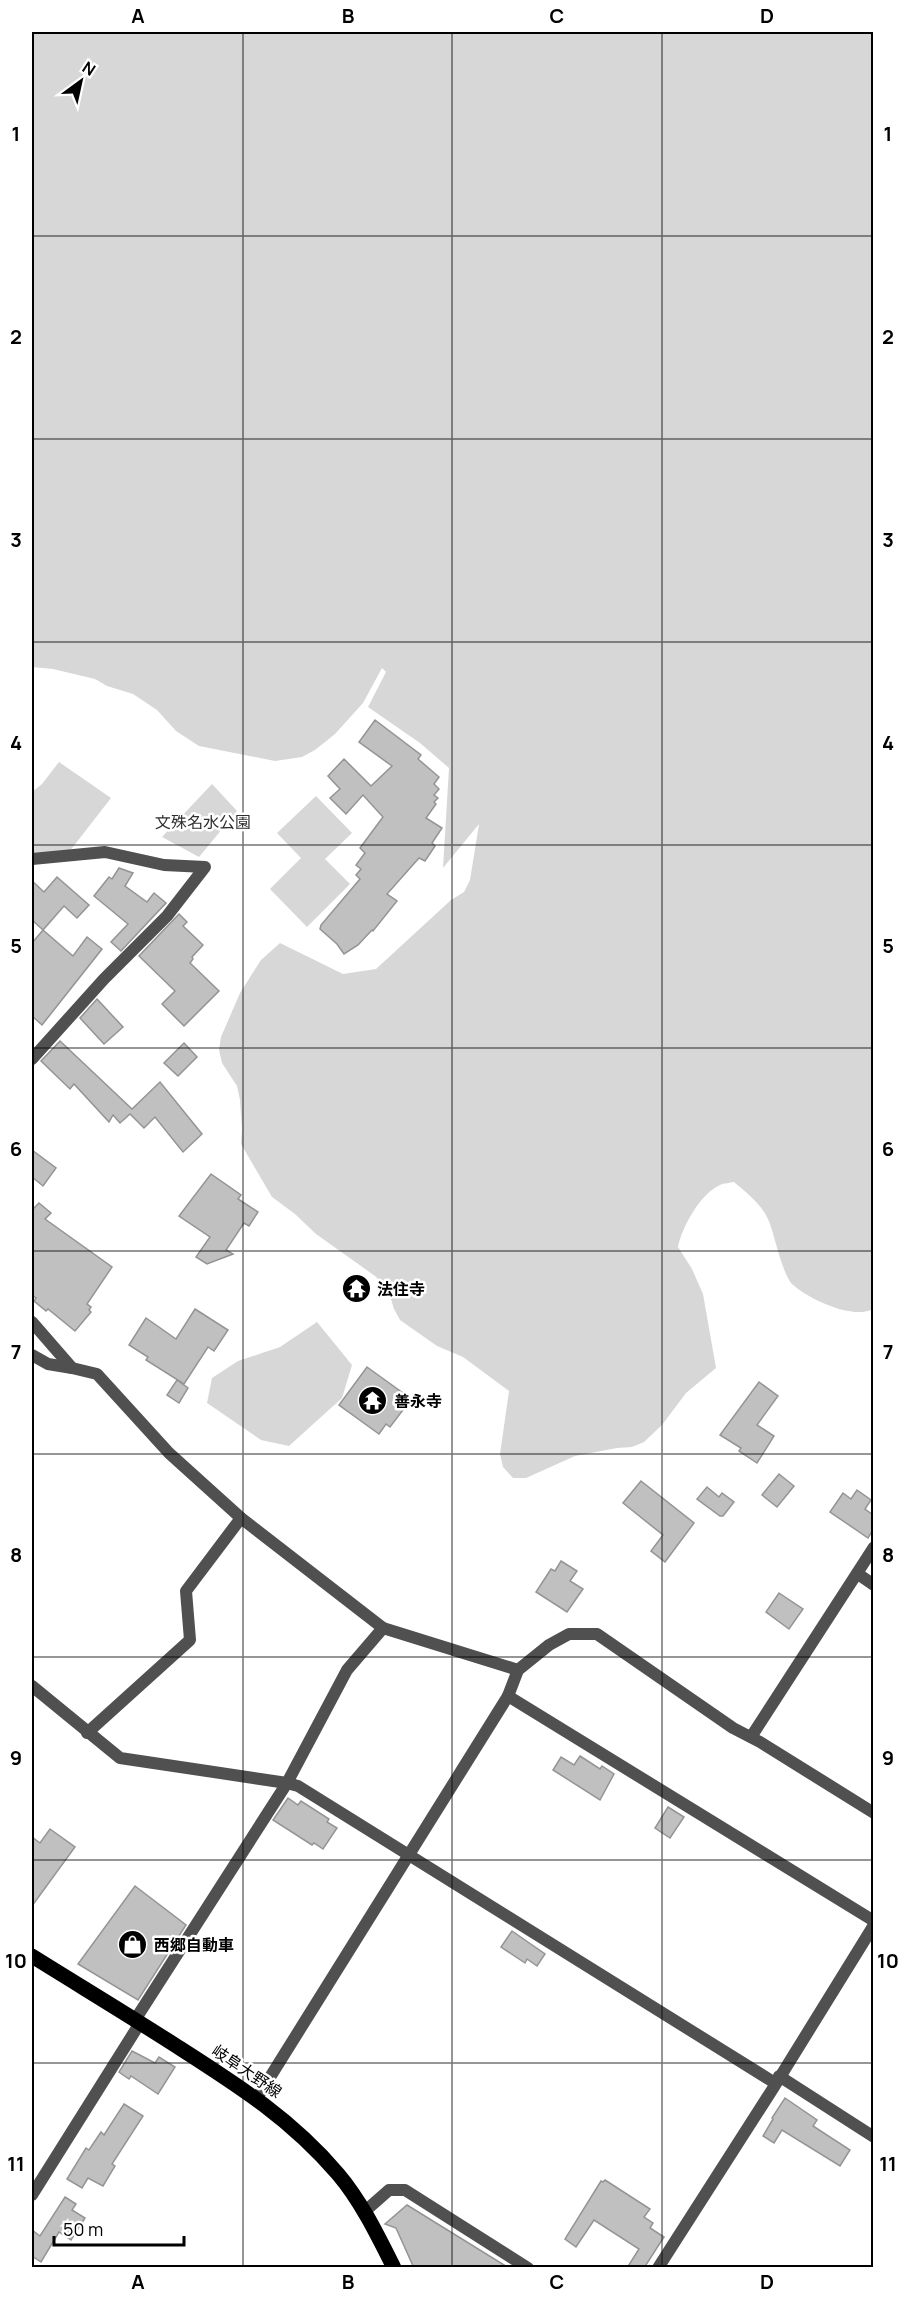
<svg xmlns="http://www.w3.org/2000/svg" width="905" height="2299" font-family="Manrope,'Noto Sans JP',sans-serif">
<style>
.green{fill:#d7d7d7}
.building{fill:#c0c0c0;stroke:#949494;stroke-width:1.5}
.lines{fill:none;stroke-linecap:round;stroke-linejoin:round}
.minor{stroke:#505050;stroke-width:12}
.tertiary{stroke:#505050;stroke-width:12}
.primary{stroke:#000;stroke-width:15}
.grid{fill:none;stroke:#000;stroke-width:1.5;stroke-opacity:0.55}
.labels{text-anchor:middle;stroke-width:5;stroke-linejoin:round;paint-order:stroke}
.park-label{font-size:16px;fill:#2e2e2e;stroke:#fff}
.poi-label{font-size:16px;font-weight:bold;fill:#000;stroke:#fff;text-anchor:start}
.street-label{font-size:16px;fill:#000;stroke:#fff}
.neatline{fill:none;stroke:#000;stroke-width:2}
.grid-label{font-size:20px;text-anchor:middle;font-weight:bold;fill:#000}
</style>
<rect width="100%" height="100%" fill="#fff"/>
<g class="green">
<path d="M32,32H873V1309C853,1320 808,1299 792,1284C783,1275 775,1238 770,1224C764,1206 748,1194 734,1182C730,1183 724,1183 720,1185C700,1194 682,1227 678,1247L692,1269L703,1294L716,1368L686,1393L662,1425L644,1442L632,1447L617,1448L575,1456L526,1478H513L503,1467L500,1454L509,1391L463,1357L437,1346L400,1320L394,1309L390,1296L384,1285L375,1276L316,1234L295,1214L272,1197L241,1144L242,1129L240,1100L237,1086L222,1063L219,1050L221,1037L240,993L261,960L280,943L343,974L376,969L451,900L464,892L470,880L479,824L443,868L449,768L420,743L368,707L386,672L382,668L363,703L335,734L315,750L302,757L275,761L199,746L176,731L157,710L133,694L107,686L95,679L53,669L32,667Z"/>
<polygon points="59,762 111,798 69,852 32,856 32,792 42,784"/>
<polygon points="212,784 237,811 199,857 162,837"/>
<polygon points="316,796 352,833 325,859 350,884 307,927 270,889 301,858 277,833"/>
<polygon points="317,1322 352,1365 342,1398 289,1446 261,1440 207,1403 212,1378 238,1361 280,1347"/>
</g>
<g class="building">
<polygon points="375,720 421,755 418,759 439,777 434,784 439,789 434,795 438,798 434,802 436,804 426,818 442,828 432,843 435,846 425,861 419,858 387,894 397,901 373,931 372,930 358,945 344,954 337,944 320,929 321,925 360,879 356,875 361,869 356,865 365,853 360,848 383,817 363,795 346,814 330,798 340,789 328,776 344,759 371,786 392,766 359,742"/>
<polygon points="119,868 133,873 125,886 147,902 154,893 166,903 121,951 111,942 128,924 94,896 109,877 112,879"/>
<polygon points="57,877 89,905 77,918 64,906 43,930 73,956 87,937 102,949 42,1025 32,1016 32,943 43,930 32,920 32,881 44,892"/>
<polygon points="179,914 187,922 183,926 203,945 192,957 193,959 190,963 219,991 184,1026 162,1004 175,991 139,956"/>
<polygon points="97,999 123,1027 104,1044 80,1018"/>
<polygon points="60,1041 132,1109 160,1082 202,1134 183,1152 155,1117 144,1128 130,1114 120,1123 113,1115 109,1122 74,1084 70,1089 41,1061"/>
<polygon points="184,1043 197,1057 178,1076 164,1063"/>
<polygon points="32,1150 56,1168 43,1186 32,1177"/>
<polygon points="211,1174 241,1195 238,1199 258,1212 249,1226 244,1223 226,1250 233,1254 207,1264 196,1257 210,1237 179,1216"/>
<polygon points="39,1203 51,1213 45,1219 112,1267 87,1304 91,1307 89,1310 91,1312 75,1331 48,1309 46,1311 34,1301 36,1298 32,1295 32,1210"/>
<polygon points="195,1309 228,1330 214,1351 208,1347 184,1384 146,1360 148,1357 129,1345 146,1318 176,1339"/>
<polygon points="367,1367 407,1396 399,1407 403,1410 390,1427 386,1424 379,1434 339,1405"/>
<polygon points="177,1380 188,1388 179,1403 167,1395"/>
<polygon points="759,1382 778,1396 757,1425 774,1436 757,1463 739,1451 741,1448 720,1435"/>
<polygon points="779,1474 794,1486 777,1507 762,1495"/>
<polygon points="641,1481 694,1523 665,1562 651,1551 663,1535 623,1503"/>
<polygon points="707,1487 719,1497 722,1493 734,1502 723,1516 720,1516 697,1499"/>
<polygon points="857,1490 871,1500 865,1509 873,1515 873,1530 868,1538 830,1512 843,1493 851,1499"/>
<polygon points="561,1561 577,1571 570,1581 583,1589 567,1612 536,1592 551,1569 555,1571"/>
<polygon points="779,1593 803,1609 789,1629 766,1612"/>
<polygon points="580,1756 600,1769 602,1766 614,1774 600,1800 553,1770 561,1757 574,1765"/>
<polygon points="288,1798 298,1805 301,1801 329,1819 327,1822 337,1828 323,1849 314,1843 312,1845 273,1820"/>
<polygon points="668,1807 684,1817 670,1838 655,1828"/>
<polygon points="50,1829 75,1847 32,1906 32,1837 40,1843"/>
<polygon points="135,1886 186,1925 138,2000 78,1964"/>
<polygon points="512,1931 545,1954 537,1966 527,1959 525,1963 501,1947"/>
<polygon points="132,2051 155,2063 159,2057 175,2067 158,2094 131,2076 129,2079 119,2072"/>
<polygon points="785,2098 817,2120 813,2126 850,2150 840,2166 782,2130 774,2143 763,2136 773,2119 772,2118"/>
<polygon points="124,2104 143,2116 112,2164 115,2166 103,2186 88,2178 82,2188 67,2179 86,2148 89,2150 101,2132 104,2135"/>
<polygon points="605,2180 650,2209 644,2217 653,2223 650,2228 664,2237 644,2268 627,2268 639,2249 594,2220 576,2247 565,2239 601,2181 603,2182"/>
<polygon points="65,2197 76,2204 72,2210 85,2218 71,2240 59,2232 41,2262 32,2256 32,2230 40,2236"/>
<polygon points="407,2205 509,2268 414,2268 396,2228 385,2224"/>
</g>
<g class="lines">
<g class="minor">
<polyline points="32,859 105,852 164,865 205,867 167,916 104,979 32,1059"/>
<polyline points="32,1322 72,1368 97,1374 169,1453 241,1518 383,1628 518,1670"/>
<polyline points="32,1355 48,1364 72,1368"/>
<polyline points="858,1574 874,1585"/>
<polyline points="32,1686 120,1758 287,1783 298,1786 775,2083"/>
<polyline points="508,1696 874,1921"/>
<polyline points="87,1733 190,1640 186,1591 241,1518"/>
<polyline points="751,1737 874,1547"/>
<polyline points="135,2020 287,1783 347,1670 383,1628"/>
<polyline points="779,2076 874,2137"/>
<polyline points="257,2098 508,1696 518,1670 549,1645 569,1634 597,1634 733,1728 760,1742 874,1813"/>
<polyline points="32,2195 140,2023"/>
<polyline points="658,2268 772,2090 874,1925"/>
</g>
<polyline class="tertiary" points="364,2212 389,2190 405,2190 528,2268"/>
<path class="primary" d="M32,1956C80,1986 130,2016 178,2047C239,2086 291,2119 338,2174C361,2201 378,2236 394,2268"/>
</g>
<path class="grid" d="M243,32V2268M452,32V2268M662,32V2268M32,236H874M32,439H874M32,642H874M32,845H874M32,1048H874M32,1251H874M32,1454H874M32,1657H874M32,1860H874M32,2063H874"/>
<defs>
<symbol id="temple-disc" viewBox="-11 -11 22 22"><circle r="9.5" fill="#000" stroke="#fff"/><path d="M0-6L5-2H3V0L6.5 2.5H4V6H1.5V3h-3V6H-4V2.5H-6.5L-3 0V-2H-5Z" fill="#fff"/></symbol>
<symbol id="shop-disc" viewBox="-11 -11 22 22"><circle r="9.5" fill="#000" stroke="#fff"/><path d="M-5-2.5h2.3a2.7 3.5 0 0 1 5.4 0H5L5.5 6h-11ZM-1.5-2.5h3a1.5 2.3 0 0 0-3 0Z" fill="#fff"/></symbol>
</defs>
<g fill-rule="evenodd">
<use href="#temple-disc" x="340" y="1272" width="33" height="33"/>
<use href="#temple-disc" x="356" y="1384" width="33" height="33"/>
<use href="#shop-disc" x="116" y="1928" width="33" height="33"/>
</g>
<g class="labels">
<g class="park-label">
<text x="203" y="828">文殊名水公園</text>
</g>
<g class="poi-label">
<text x="377" y="1295">法住寺</text>
<text x="394" y="1407">善永寺</text>
<text x="154" y="1951">西郷自動車</text>
</g>
<g class="street-label">
<text transform="translate(247 2071) rotate(34)" y="6">岐阜大野線</text>
</g>
</g>
<rect width="905" height="2299" fill="none" stroke="#ffffff" stroke-width="66"/>
<g transform="translate(81 81) rotate(33)" stroke="#ffffff" stroke-width="4.5" paint-order="stroke">
<path d="M0-4.5L10 22L0 15L-10 22Z" fill="#000000"/>
<text y="-9" font-size="16" font-weight="bold" text-anchor="middle" fill="#000000">N</text>
</g>
<path d="M54 2236v9h130v-9" fill="none" stroke="#000000" stroke-width="3"/>
<text x="63" y="2236" font-size="18" fill="#000000" stroke="#ffffff" stroke-width="4.5" paint-order="stroke">50 m</text>
<rect x="33" y="33" width="839" height="2233" class="neatline"/>
<g class="grid-label">
<text x="138" y="23">A</text>
<text x="348" y="23">B</text>
<text x="557" y="23">C</text>
<text x="767" y="23">D</text>
<text x="16" y="141">1</text>
<text x="888" y="141">1</text>
<text x="16" y="344">2</text>
<text x="888" y="344">2</text>
<text x="16" y="547">3</text>
<text x="888" y="547">3</text>
<text x="16" y="750">4</text>
<text x="888" y="750">4</text>
<text x="16" y="953">5</text>
<text x="888" y="953">5</text>
<text x="16" y="1156">6</text>
<text x="888" y="1156">6</text>
<text x="16" y="1359">7</text>
<text x="888" y="1359">7</text>
<text x="16" y="1562">8</text>
<text x="888" y="1562">8</text>
<text x="16" y="1765">9</text>
<text x="888" y="1765">9</text>
<text x="16" y="1968">10</text>
<text x="888" y="1968">10</text>
<text x="16" y="2171">11</text>
<text x="888" y="2171">11</text>
<text x="138" y="2289">A</text>
<text x="348" y="2289">B</text>
<text x="557" y="2289">C</text>
<text x="767" y="2289">D</text>
</g>
</svg>
